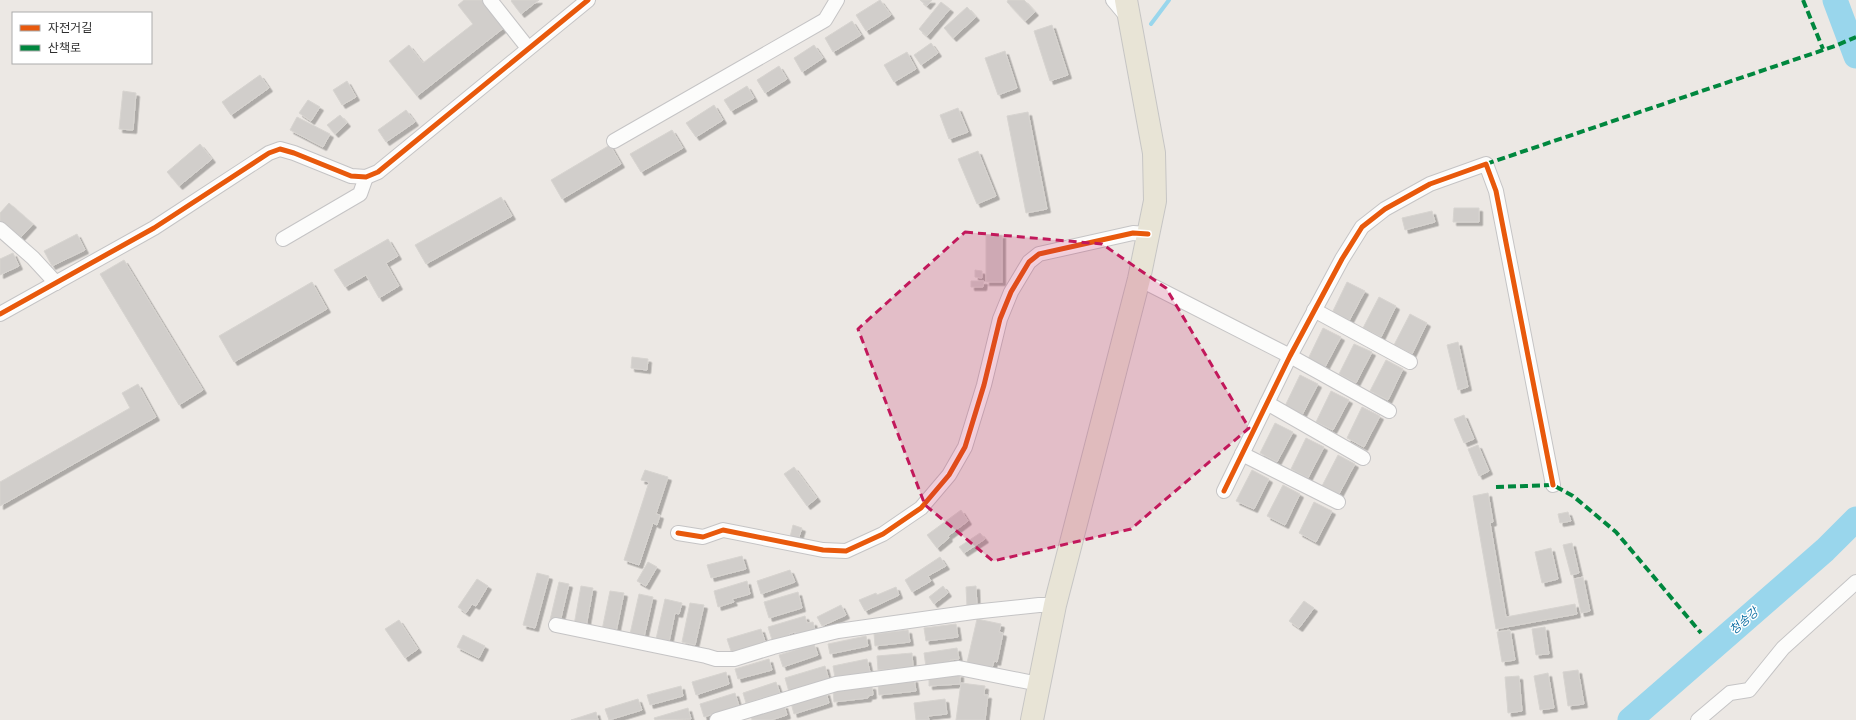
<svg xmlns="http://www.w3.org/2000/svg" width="1856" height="720" font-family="Jost,'Noto Sans KR',sans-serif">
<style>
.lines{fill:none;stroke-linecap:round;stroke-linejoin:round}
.stream{stroke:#99d6ec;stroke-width:4}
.river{stroke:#99d6ec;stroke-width:25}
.building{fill:#d1cecb;stroke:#d7d4d0;filter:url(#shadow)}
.minor-casing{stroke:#c5c4c5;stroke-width:16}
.primary-casing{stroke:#c6c5c4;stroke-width:24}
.minor{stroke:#fcfcfb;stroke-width:14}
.primary{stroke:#e8e4d6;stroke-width:22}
.quiet{stroke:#00873e;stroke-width:4;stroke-dasharray:8 4;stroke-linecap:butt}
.cycleway-casing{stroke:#fff;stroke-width:8}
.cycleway{stroke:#e8590c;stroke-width:5}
.marked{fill:#c2185b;fill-opacity:0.2;stroke:#c2185b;stroke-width:3;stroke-dasharray:8 5;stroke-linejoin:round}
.labels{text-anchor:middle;stroke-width:3;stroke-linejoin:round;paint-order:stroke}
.water-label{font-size:12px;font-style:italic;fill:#0d6fa3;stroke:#fff}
</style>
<defs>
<filter id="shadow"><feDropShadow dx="3.5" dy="3.5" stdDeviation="0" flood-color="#0004"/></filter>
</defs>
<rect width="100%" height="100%" fill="#ece8e4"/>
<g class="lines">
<polyline class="stream" points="1151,24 1169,0"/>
<g class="river">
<polyline points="1835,0 1856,56"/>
<polyline points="1630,720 1825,550 1856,519"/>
</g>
</g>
<g class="building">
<polygon points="464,0 484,0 505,27 417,96 389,61 409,45 423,63 473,24 458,5"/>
<polygon points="512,0 539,0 521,14 511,1"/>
<polygon points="880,0 891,15 866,31 856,15"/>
<polygon points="920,0 932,0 927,6"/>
<polygon points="1008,0 1024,0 1035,12 1025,21 1007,2"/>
<polygon points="941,2 950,9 927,36 919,29"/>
<polygon points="967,7 976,17 953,38 944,28"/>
<polygon points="852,21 861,35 833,52 825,38"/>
<polygon points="1052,25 1068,75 1050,81 1034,31"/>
<polygon points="931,43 938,53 921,65 914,55"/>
<polygon points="814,45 823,58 802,72 794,58"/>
<polygon points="1005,51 1017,88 998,95 985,58"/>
<polygon points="907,52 916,69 894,82 884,65"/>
<polygon points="779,66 787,79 765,93 757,80"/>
<polygon points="260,75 269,88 231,115 222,102"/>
<polygon points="347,81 356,97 342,105 333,90"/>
<polygon points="747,86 754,98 731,111 724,100"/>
<polygon points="123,91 136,93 133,130 119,129"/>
<polygon points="308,100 320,107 311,121 299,113"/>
<polygon points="714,105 723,120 696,137 686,123"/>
<polygon points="958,108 968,132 949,139 940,115"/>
<polygon points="406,110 415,122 386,142 378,130"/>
<polygon points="1028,112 1047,209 1026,213 1007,116"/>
<polygon points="340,115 347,123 335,134 327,125"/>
<polygon points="297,117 330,134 323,147 290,130"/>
<polygon points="672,130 683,148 641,172 630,154"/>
<polygon points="200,144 212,159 179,186 167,172"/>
<polygon points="610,145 621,164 562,199 551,180"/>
<polygon points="978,151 996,196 977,204 958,159"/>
<polygon points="501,197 512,216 426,264 415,245"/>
<polygon points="9,203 33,224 20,238 0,221 0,213"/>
<polygon points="1454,208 1479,208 1479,222 1453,222"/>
<polygon points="1432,211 1435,222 1405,230 1402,218"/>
<polygon points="77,234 85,250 52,266 44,251"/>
<rect x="986" y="235" width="16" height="47"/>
<polygon points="388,239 398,256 386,263 399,286 379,298 366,275 345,287 334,270"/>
<polygon points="13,253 19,266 0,275 0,259"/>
<polygon points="124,260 203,390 179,405 100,274"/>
<polygon points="975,270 982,271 982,278 975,277"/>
<polygon points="971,281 984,281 983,287 971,287"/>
<polygon points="312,282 327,309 234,362 219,336"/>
<polygon points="1347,282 1365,291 1349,321 1332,313"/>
<polygon points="1379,297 1396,306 1381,337 1363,328"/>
<polygon points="1410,314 1427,323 1412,354 1394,345"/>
<polygon points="1323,328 1341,337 1325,367 1308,359"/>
<polygon points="1458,342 1468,387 1458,390 1447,345"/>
<polygon points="1354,344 1372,352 1356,383 1339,374"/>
<polygon points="632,357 648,359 647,370 631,368"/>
<polygon points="1386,360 1403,369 1388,400 1370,391"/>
<polygon points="1300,375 1318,384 1302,415 1285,406"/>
<polygon points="138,384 156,417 0,506 0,482 130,408 122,393"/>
<polygon points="1331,391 1349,400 1333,430 1316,422"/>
<polygon points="1362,407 1380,416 1364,447 1347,438"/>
<polygon points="1464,415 1474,439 1464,443 1454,419"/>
<polygon points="1275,423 1293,432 1277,462 1260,453"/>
<polygon points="1306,438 1324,447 1308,478 1291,469"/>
<polygon points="1478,445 1489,471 1479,476 1468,449"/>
<polygon points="1338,455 1355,464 1339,494 1322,486"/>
<polygon points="794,467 817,498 807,506 784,474"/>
<polygon points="645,470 668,477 656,514 660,515 657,525 653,523 639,565 624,560 649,482 641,480"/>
<polygon points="1252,470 1269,479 1254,509 1236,501"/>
<polygon points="1283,485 1300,494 1285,525 1267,516"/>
<polygon points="1488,493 1493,522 1490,523 1506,617 1575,604 1577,614 1496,629 1473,496"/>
<polygon points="1314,502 1332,511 1316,542 1299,533"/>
<polygon points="961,510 968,521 948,536 949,538 937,548 927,535"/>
<polygon points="1568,512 1571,521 1560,523 1558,514"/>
<polygon points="793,525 802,528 798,540 790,537"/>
<polygon points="980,533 985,539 964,553 959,547"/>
<polygon points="1572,543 1579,573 1571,575 1563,545"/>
<polygon points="1551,548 1558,579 1542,583 1535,552"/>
<polygon points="742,556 746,569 711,578 707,565"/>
<polygon points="940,557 946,566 928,576 931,581 912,592 905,580"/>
<polygon points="648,562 657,567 646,586 637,581"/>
<polygon points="790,570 795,582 761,594 757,581"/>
<polygon points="537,573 549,576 535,628 523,625"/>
<polygon points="1583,577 1590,611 1581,613 1574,579"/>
<polygon points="477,579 488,586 476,606 472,604 466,613 458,607"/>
<polygon points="747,581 750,594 732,599 734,602 718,607 714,591"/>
<polygon points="559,582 569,584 560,622 550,620"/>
<polygon points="581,586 593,588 586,627 574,625"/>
<polygon points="943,586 948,593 934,604 929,597"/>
<polygon points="976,586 977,607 967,607 966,587"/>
<polygon points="896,587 899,595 865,611 859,600 876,593 877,595"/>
<polygon points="610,591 624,593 616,632 602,630"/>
<polygon points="798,592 802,608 769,618 764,602"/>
<polygon points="639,594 653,597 644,637 630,634"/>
<polygon points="665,599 682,603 679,614 675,613 669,642 656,639"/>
<polygon points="1304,601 1314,608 1299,628 1289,621"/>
<polygon points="690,603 704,605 695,645 682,642"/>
<polygon points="841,605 846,615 822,626 817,617"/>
<polygon points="805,616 807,623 813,622 815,630 796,636 795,632 789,634 791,638 773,643 768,627"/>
<polygon points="977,619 1001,624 999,632 1003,633 997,662 994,661 991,672 966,667"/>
<polygon points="399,620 418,649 405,658 385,629"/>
<polygon points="956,624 958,637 926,641 924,628"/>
<polygon points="1545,627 1549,654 1536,655 1532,629"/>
<polygon points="761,629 766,644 732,654 727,639"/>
<polygon points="908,630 910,642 875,646 874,634"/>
<polygon points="1510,630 1515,660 1502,662 1497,632"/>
<polygon points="463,635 485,646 479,658 457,647"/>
<polygon points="866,636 868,646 830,654 828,644"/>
<polygon points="814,644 818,655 783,667 779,655"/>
<polygon points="957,648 959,659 950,660 950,663 926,667 924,653"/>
<polygon points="912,653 913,667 878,670 877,656"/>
<polygon points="769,659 772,670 738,679 735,669"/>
<polygon points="867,659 870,672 835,678 833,666"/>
<polygon points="825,666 829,680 789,692 785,678"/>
<polygon points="1578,670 1584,704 1568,706 1563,672"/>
<polygon points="726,672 729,684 696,695 692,682"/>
<polygon points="1548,673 1554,708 1540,710 1534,676"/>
<polygon points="960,674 960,684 929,686 929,677"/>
<polygon points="1519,676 1522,711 1508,713 1505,677"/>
<polygon points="914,679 916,691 879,695 878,683"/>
<polygon points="776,682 780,693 746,703 743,693"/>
<polygon points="961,683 985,686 984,695 988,695 985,720 956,720"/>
<polygon points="681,686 683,696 650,705 647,695"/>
<polygon points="872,686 873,695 868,696 868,698 834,702 833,690"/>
<polygon points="826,692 829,703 794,714 791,703"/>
<polygon points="735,693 739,706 704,717 700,704"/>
<polygon points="638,699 642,710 609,720 605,709"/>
<polygon points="945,699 947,714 928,716 929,720 916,720 914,703"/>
<polygon points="784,705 787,715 771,720 752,720 751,714"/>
<polygon points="688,708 691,719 655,720 654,718"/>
<polygon points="596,712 598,720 571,720"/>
</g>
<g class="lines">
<defs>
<g id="minor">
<polyline points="490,0 528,48"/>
<polyline points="1113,0 1128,18"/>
<polyline points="614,141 825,20 837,0"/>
<polyline points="0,229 33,258 56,283"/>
<polyline points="283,239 360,194 366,177"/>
<polyline points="1139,279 1290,356 1389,411"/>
<polyline points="1314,310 1410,362"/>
<polyline points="0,314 154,228 269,153 280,149 294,153 351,176 366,177 378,172 588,0"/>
<polyline points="1267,403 1363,458"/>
<polyline points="1242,454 1338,502"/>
<polyline points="1224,491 1290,356 1342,259 1362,227 1385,209 1430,184 1486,164 1496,191 1553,485"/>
<polyline points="678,533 703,537 723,530 823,550 846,551 883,534 921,508 949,475 965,447 984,385 1000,319 1011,292 1029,262 1039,254 1133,233 1148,234"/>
<polyline points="556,625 706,656 716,659 734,659 773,647 838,631 973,612 1039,605 1055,605"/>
<polyline points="717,720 836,684 959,668 1039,684"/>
<polyline points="1698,720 1730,693 1749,690 1783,648 1856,582"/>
</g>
<polyline id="primary" points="1032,720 1055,605 1139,279 1155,201 1154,153 1126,0"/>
</defs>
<use href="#minor" class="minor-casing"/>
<use href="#primary" class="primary-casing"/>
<use href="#minor" class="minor"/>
<use href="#primary" class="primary"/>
<g class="quiet">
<polyline points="1803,0 1823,49"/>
<polyline points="1486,164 1835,46 1856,37"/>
<polyline points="1496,487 1553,485 1573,496 1616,532 1701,633"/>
</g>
<defs>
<g id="cycleway">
<polyline points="0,314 154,228 269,153 280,149 294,153 351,176 366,177 378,172 588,0"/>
<polyline points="1224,491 1290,356 1342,259 1362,227 1385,209 1430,184 1486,164 1496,191 1553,485"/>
<polyline points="678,533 703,537 723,530 823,550 846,551 883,534 921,508 949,475 965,447 984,385 1000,319 1011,292 1029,262 1039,254 1133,233 1148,234"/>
</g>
</defs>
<use href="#cycleway" class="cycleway-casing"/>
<use href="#cycleway" class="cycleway"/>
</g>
<path class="marked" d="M965,232L1102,244L1166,288L1249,428L1131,529L993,561L925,505L858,329Z"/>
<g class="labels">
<g class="water-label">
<text transform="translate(1744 621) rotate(-41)" y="4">청송강</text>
</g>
</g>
<rect x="12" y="12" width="140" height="52" fill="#ffffff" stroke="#ababab"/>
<rect x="20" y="25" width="20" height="6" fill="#e8590c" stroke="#ababab"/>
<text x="48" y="32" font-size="12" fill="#2e2e2e">자전거길</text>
<rect x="20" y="45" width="20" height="6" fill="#00873e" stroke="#ababab"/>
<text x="48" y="52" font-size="12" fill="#2e2e2e">산책로</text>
</svg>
